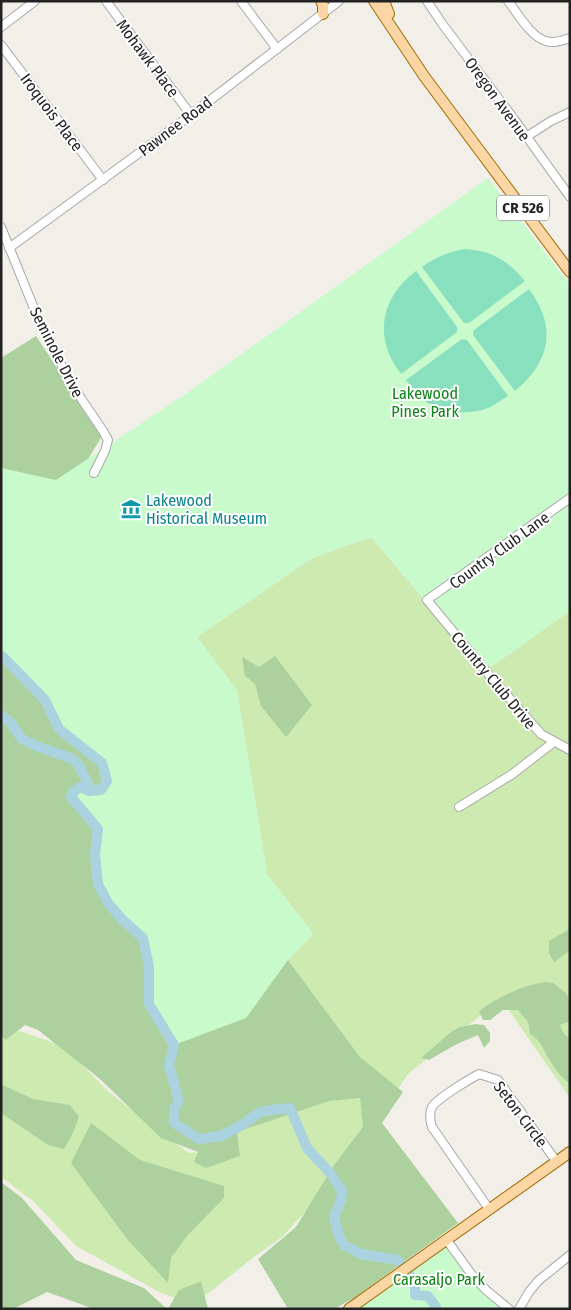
<svg xmlns="http://www.w3.org/2000/svg" width="571" height="1310" font-family="'Fira Sans Condensed',sans-serif">
<style>
.grass{fill:#cdebb0}
.forest{fill:#add19e}
.park{fill:#c8facc}
.pitch{fill:#88e0be}
.lines{fill:none;stroke-linecap:round;stroke-linejoin:round}
.river{stroke:#aad3df;stroke-width:10}
.minor-casing{stroke:#a9a9a9;stroke-width:10}
.major-casing{stroke:#a06b00;stroke-width:12}
.minor{stroke:#fff;stroke-width:8}
.major{stroke:#fcd6a4;stroke-width:10}
.labels{text-anchor:middle;stroke-width:4;stroke-linejoin:round;paint-order:stroke}
.shield{fill:#fff;stroke:#646464;stroke-width:1}
.shield-label{font-size:15px;font-weight:bold;fill:#222}
.street-label{font-size:16px;fill:#222;stroke:#fff}
.park-label{font-size:16px;fill:#0c8416;stroke:#fff}
.culture-label{font-size:16px;fill:#0d838f;stroke:#fff;text-anchor:start}
</style>
<rect width="100%" height="100%" fill="#f2efe9"/>
<polygon class="grass" points="371,537 485,671 570,611 570,1098 501,999 409,1073 348,1158 305,1212 282,1237 254,1257 206,1295 185,1301 161,1293 76,1246 33,1201 1,1177 1,1034 4,1035 20,1031 63,1046 107,1090 158,1131 189,1153 206,1152 242,1125 360,1057 288,960 313,934 267,874 237,690 197,637 312,558"/>
<g class="forest">
<polygon points="36,336 102,436 65,497 1,488 1,358"/>
<polygon points="1,591 288,960 360,1057 403,1092 382,1123 458,1223 354,1298 334,1309 288,1309 258,1259 296,1227 334,1165 363,1127 360,1098 329,1101 237,1132 240,1156 206,1168 194,1162 198,1152 161,1138 100,1079 38,1030 25,1025 6,1040 1,1036"/>
<polygon points="275,656 312,705 286,737 261,706 255,684 245,676 242,657 259,667"/>
<polygon points="570,911 570,952 568,952 554,962 549,953 549,941 568,930"/>
<path d="M546,982L554,983C557,987 562,989 566,993C571,1001 570,1012 570,1021L560,1025L564,1034L570,1039V1084C561,1077 555,1069 549,1059C542,1049 542,1041 530,1034L528,1022L518,1010H503L490,1020H483L479,1011C498,997 523,985 546,982Z"/>
<polygon points="476,1024 484,1025 490,1033 490,1041 484,1048 478,1035 457,1044 429,1060 421,1058 451,1032 460,1027"/>
<polygon points="1,1084 33,1099 70,1105 79,1117 73,1133 64,1149 48,1145 1,1113"/>
<polygon points="91,1123 140,1160 224,1186 224,1198 187,1236 171,1258 168,1283 127,1239 71,1163"/>
<polygon points="1,1182 22,1198 76,1260 144,1288 167,1309 94,1309 47,1292 13,1309 1,1309"/>
<polygon points="201,1281 208,1309 168,1309 179,1290"/>
</g>
<g class="park">
<polygon points="488,178 570,285 570,611 485,671 371,537 312,558 197,637 237,690 267,874 313,934 288,960 246,1018 174,1045 149,1004 149,966 143,938 122,919 108,903 98,884 95,854 98,829 71,797 73,792 80,787 89,791 101,790 107,781 102,763 59,729 44,700 16,670 1,662 1,468 56,480 187,393"/>
<polygon points="446,1239 467,1269 509,1309 358,1309"/>
</g>
<g class="pitch">
<path d="M465,249C492,251 507,260 525,281L469,323H464L422,267C436,257 448,252 465,249Z"/>
<path d="M416,271L457,327V332L401,374C373,338 380,298 416,271Z"/>
<path d="M529,289C557,327 551,361 515,391L473,335L474,330Z"/>
<path d="M462,339L467,340L508,396C501,400 495,405 488,408C467,416 439,413 421,398C415,393 411,387 406,380Z"/>
</g>
<g class="lines">
<g class="river">
<polyline points="2,656 16,670 45,700 59,729 102,763 107,781 101,790 89,791 80,787 73,792 71,797 98,829 95,854 98,884 108,903 122,919 143,938 149,966 149,1004 174,1045 169,1065 179,1101 174,1109 174,1123 199,1139 221,1136 242,1125 258,1113 270,1110 290,1108 307,1148 330,1173 342,1191 341,1201 334,1217 339,1236 344,1245 361,1254 398,1260 415,1282 415,1295 428,1296 436,1307 436,1309"/>
<polyline points="1,715 10,722 22,739 36,746 71,758 78,764 89,785 89,791"/>
</g>
<defs>
<g id="minor">
<polyline points="106,1 191,115"/>
<polyline points="241,1 277,49"/>
<polyline points="427,1 443,25 514,119 570,197"/>
<path d="M508,1C518,14 531,37 546,41C554,44 563,40 570,38"/>
<polyline points="1,27 35,1"/>
<polyline points="1,45 103,180"/>
<polyline points="526,137 551,121 570,112"/>
<polyline points="1,227 42,328 72,385 103,431 108,440 105,451 94,473"/>
<polyline points="9,248 191,115 339,1"/>
<polyline points="570,498 427,600 490,676 541,734 570,750"/>
<polyline points="459,807 511,775 554,742"/>
<path d="M489,1209L432,1127C430,1120 429,1113 432,1107C438,1098 468,1080 479,1074L498,1080L556,1161"/>
<polyline points="446,1239 472,1275 486,1290 509,1309"/>
<polyline points="519,1309 529,1292 538,1281 570,1255"/>
</g>
<g id="major">
<polyline points="321,1 323,5 323,14"/>
<polyline points="374,1 424,76 570,272"/>
<polyline points="384,1 389,14"/>
<polyline points="349,1309 570,1152"/>
</g>
</defs>
<use href="#minor" class="minor-casing"/>
<use href="#major" class="major-casing"/>
<use href="#minor" class="minor"/>
<use href="#major" class="major"/>
</g>
<defs>
<symbol id="museum-bare" viewBox="-9 -9 18 18"><path d="M0-6L6-3V-2H-6V-3ZM-5-1h2V3h-2ZM-1-1h2V3h-2ZM3-1h2V3H3ZM-6 4H6V6H-6Z" fill="#0f9aa8" stroke="#fff" stroke-width="2.5" paint-order="stroke"/></symbol>
</defs>
<g fill-rule="evenodd">
<use href="#museum-bare" x="117" y="495" width="28" height="28"/>
</g>
<g class="labels">
<rect class="shield" x="497" y="195.5" width="52" height="25" rx="4"/>
<g class="shield-label">
<text x="523" y="213">CR 526</text>
</g>
<g class="street-label">
<text transform="translate(148 58) rotate(53)" y="6">Mohawk Place</text>
<text transform="translate(498 99) rotate(54)" y="6">Oregon Avenue</text>
<text transform="translate(52 112) rotate(53)" y="6">Iroquois Place</text>
<text transform="translate(175 126) rotate(-37)" y="6">Pawnee Road</text>
<text transform="translate(57 352) rotate(63)" y="6">Seminole Drive</text>
<text transform="translate(499 550) rotate(-36)" y="6">Country Club Lane</text>
<text transform="translate(494 680) rotate(50)" y="6">Country Club Drive</text>
<text transform="translate(521 1114) rotate(53)" y="6">Seton Circle</text>
</g>
<g class="park-label">
<text x="425" y="399">Lakewood<tspan x="425" dy="18">Pines Park</tspan></text>
<text x="439" y="1285">Carasaljo Park</text>
</g>
<g class="culture-label">
<text x="146" y="506">Lakewood<tspan x="146" dy="18">Historical Museum</tspan></text>
</g>
</g>
<rect width="571" height="1310" fill="none" stroke="#222222" stroke-width="5"/>
</svg>
